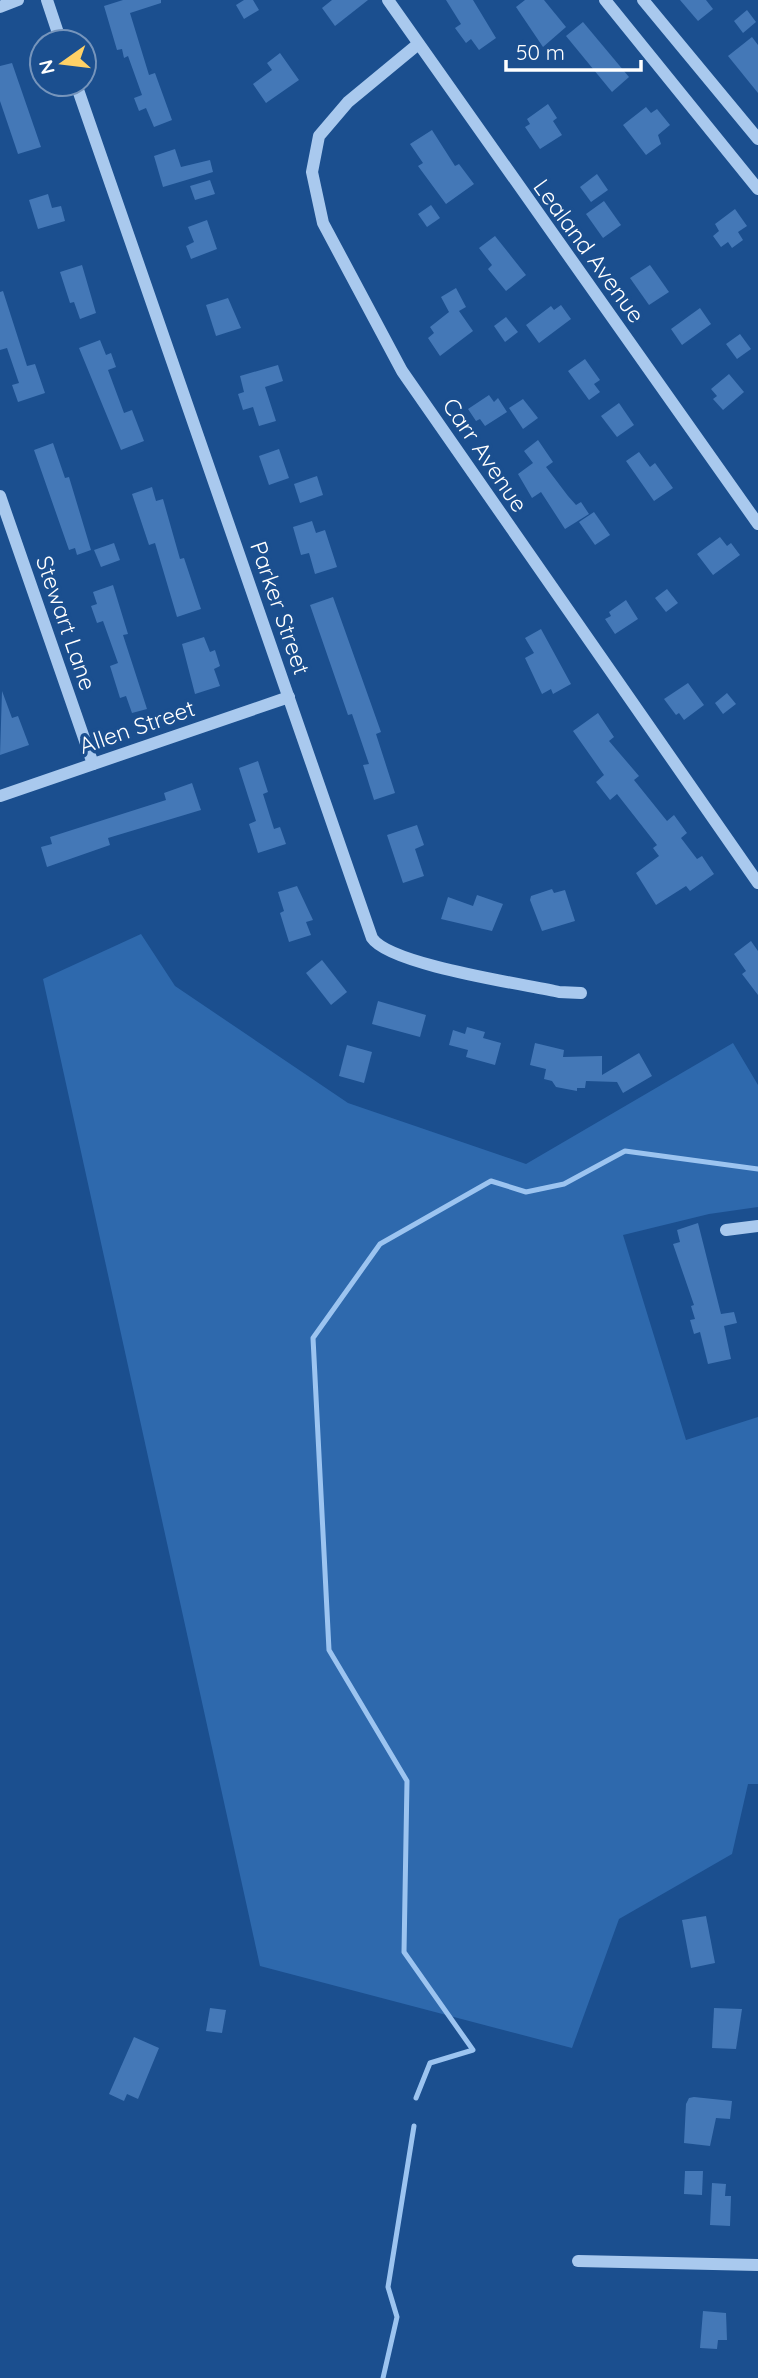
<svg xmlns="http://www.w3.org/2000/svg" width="758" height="2378" font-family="Quicksand,sans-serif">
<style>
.green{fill:#2e69ad}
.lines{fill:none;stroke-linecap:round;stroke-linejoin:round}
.stream{stroke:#9cc4f0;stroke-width:5}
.building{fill:#4478b7}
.minor{stroke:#a9c9ee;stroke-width:12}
.labels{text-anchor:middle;stroke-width:7;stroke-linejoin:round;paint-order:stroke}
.street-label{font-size:23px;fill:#fff;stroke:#1b4f8f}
</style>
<rect width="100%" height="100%" fill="#1b4f8f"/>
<polygon class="green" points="141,934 175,986 348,1103 526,1164 733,1043 758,1085 758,1207 709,1214 623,1235 686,1440 758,1417 758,1784 748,1784 732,1854 619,1919 572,2048 260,1966 43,979"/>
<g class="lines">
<g class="stream">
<polyline points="416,2098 430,2063 473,2050 404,1952 407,1781 329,1650 313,1338 380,1244 491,1181 526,1192 564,1184 625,1151 758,1169"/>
<polyline points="383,2378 397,2317 388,2287 414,2126"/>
</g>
</g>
<g class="building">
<polygon points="123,0 161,0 161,3 130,13 149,75 155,73 172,120 154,127 146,108 139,111 134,98 142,95 128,56 124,58 122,49 117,50 104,6"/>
<polygon points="244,0 253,0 259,10 244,19 236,5"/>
<polygon points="332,0 368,0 335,26 322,8"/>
<polygon points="446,0 473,0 496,38 479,50 471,39 466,43 455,28 461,24"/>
<polygon points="525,0 544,0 566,27 543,47 516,7"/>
<polygon points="680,0 706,0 713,9 698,21"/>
<polygon points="747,10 756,22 743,33 734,21"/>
<polygon points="583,22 629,77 612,92 566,36"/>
<polygon points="752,37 758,45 758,93 728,56"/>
<polygon points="280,53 299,80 266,103 253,84 272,70 267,63"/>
<polygon points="12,63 41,147 18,154 0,101 0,66"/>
<polygon points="548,104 557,118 553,121 562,135 540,149 525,127 530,124 527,119"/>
<polygon points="646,107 651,113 657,109 670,125 658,135 661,144 646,155 623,125"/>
<polygon points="432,130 455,166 459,164 474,184 446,204 418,166 423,163 410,144"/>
<polygon points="175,149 181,167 210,160 213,172 163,187 154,156"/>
<polygon points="597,174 608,190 591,202 580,187"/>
<polygon points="210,180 215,194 195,200 190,186"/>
<polygon points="48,194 52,208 61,206 65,221 38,229 29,200"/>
<polygon points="604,201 621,225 603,238 586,214"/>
<polygon points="431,205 440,218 427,227 418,214"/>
<polygon points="735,209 747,226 738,232 743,240 732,248 728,242 721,247 713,236 719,231 715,224"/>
<polygon points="207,220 217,249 191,259 186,246 194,242 188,227"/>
<polygon points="495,236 526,275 506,291 488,269 492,265 479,248"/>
<polygon points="82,265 96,313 80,319 74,302 70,303 60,272"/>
<polygon points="650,265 669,292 649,305 630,278"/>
<polygon points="456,288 466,307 459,311 473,331 440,356 428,338 434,333 430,327 449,312 441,297"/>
<polygon points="3,291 27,366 35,364 45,393 18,402 12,385 19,383 7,348 0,350 0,292"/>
<polygon points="228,298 241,328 216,336 206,305"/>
<polygon points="561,305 571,319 539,343 526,325 551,306 554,310"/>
<polygon points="700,308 711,324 682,345 671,329"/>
<polygon points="506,317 518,332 505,342 494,326"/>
<polygon points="740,334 751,349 737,359 726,344"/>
<polygon points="100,340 106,355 111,353 116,367 108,370 124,413 132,410 144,441 121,450 79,348"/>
<polygon points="585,359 600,380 594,384 600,392 589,400 568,371"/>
<polygon points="278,365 283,381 265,387 276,421 259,426 253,407 243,410 238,394 244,392 240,376"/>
<polygon points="729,374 744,392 723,410 713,399 717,396 711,389"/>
<polygon points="489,395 494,402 498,398 507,412 485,426 480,419 476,421 468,409"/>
<polygon points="523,399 538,418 523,429 509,408"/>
<polygon points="619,403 634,425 617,437 601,416"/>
<polygon points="538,440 553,462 546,467 568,496 576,505 581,502 589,514 565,529 541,492 532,498 518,474 533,463 524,451"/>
<polygon points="53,443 65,478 69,477 91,550 77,555 75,548 69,550 34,450"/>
<polygon points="279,449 289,478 269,485 259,456"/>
<polygon points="639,452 650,467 655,463 673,488 654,501 626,461"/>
<polygon points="317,476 323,495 300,503 294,484"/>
<polygon points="152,487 156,501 163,499 180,559 184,558 201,609 177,617 155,543 149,545 132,494"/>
<polygon points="594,512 610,535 595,545 579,522"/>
<polygon points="312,521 316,533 325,530 337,567 315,574 309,553 301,555 293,527"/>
<polygon points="720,537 727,546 731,543 740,555 713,575 697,554"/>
<polygon points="114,543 120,560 101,567 94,550"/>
<polygon points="113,585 128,634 123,635 147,709 132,713 126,696 120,698 110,666 118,663 103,621 97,623 91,606 97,604 93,592"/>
<polygon points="667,589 678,603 666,612 655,598"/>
<polygon points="333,597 381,732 376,734 395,793 374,800 363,765 369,764 352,714 348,715 310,605"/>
<polygon points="626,600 638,619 615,634 605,619 611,616 609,612"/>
<polygon points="541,629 571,684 553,694 551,689 542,694 525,658 534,653 525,638"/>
<polygon points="204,637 210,652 215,650 220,666 214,669 220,686 195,694 182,644"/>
<polygon points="688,683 704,705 684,720 679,713 676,715 664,699"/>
<polygon points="2,691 12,718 18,716 29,745 0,755"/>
<polygon points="727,693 736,704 723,714 715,703"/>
<polygon points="598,713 614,737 609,741 639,776 634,780 667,821 674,815 687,833 681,838 697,859 702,856 714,874 690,891 686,886 656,905 636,873 659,856 653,848 657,845 617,794 610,800 596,782 604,775 573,731"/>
<polygon points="258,761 268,792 263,794 274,829 280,827 286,844 258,853 249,824 256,821 239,768"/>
<polygon points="192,783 201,810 108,838 110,845 47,867 41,847 52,844 50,837 166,800 164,793"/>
<polygon points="417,825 424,845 415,849 424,876 403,883 387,835"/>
<polygon points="297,886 313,920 306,922 311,935 289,942 280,913 284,911 278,892"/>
<polygon points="552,889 554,893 565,890 575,921 542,931 530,900 531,896"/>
<polygon points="477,895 503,904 492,931 441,919 448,897 473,906"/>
<polygon points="751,941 758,951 758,995 742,974 746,971 734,954"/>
<polygon points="322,960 347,992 331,1005 306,973"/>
<polygon points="378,1001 426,1015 420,1037 372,1024"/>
<polygon points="467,1027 485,1032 483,1038 501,1043 495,1065 466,1057 468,1050 449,1045 453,1030 465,1034"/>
<polygon points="535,1043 564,1050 563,1057 602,1056 602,1075 639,1053 652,1076 623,1093 617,1082 586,1081 585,1088 577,1088 577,1091 556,1087 552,1081 544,1079 546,1069 530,1065"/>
<polygon points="347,1045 372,1052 364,1083 339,1076"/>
<polygon points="698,1223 721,1314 734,1312 737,1323 724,1326 731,1359 708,1364 700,1332 694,1334 690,1320 695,1319 691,1306 694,1305 673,1244 680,1242 677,1230"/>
<polygon points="706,1916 715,1963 691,1968 682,1920"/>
<polygon points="210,2008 226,2010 222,2033 206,2031"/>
<polygon points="714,2008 742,2009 736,2049 712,2048"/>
<polygon points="134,2037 159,2048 138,2099 127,2094 124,2101 109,2094"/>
<polygon points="694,2097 732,2101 730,2119 716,2118 710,2146 684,2143 686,2104 689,2098"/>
<polygon points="685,2171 703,2171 702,2195 684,2194"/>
<polygon points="712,2183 726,2184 725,2196 731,2196 730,2226 710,2225"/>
<polygon points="703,2311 726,2313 727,2340 718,2340 717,2349 700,2348"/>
</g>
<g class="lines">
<g class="minor">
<polyline points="47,0 61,42"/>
<polyline points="388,0 758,524"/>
<polyline points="605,0 758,189"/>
<polyline points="643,0 758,139"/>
<polyline points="0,7 18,0"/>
<polyline points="417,45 348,102 319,136 312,172 323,223 402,371 758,883"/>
<path d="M76,84L372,938C390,965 523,984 559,992L581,993"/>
<polyline points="0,496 93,764"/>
<polyline points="0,796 289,697"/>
<polyline points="726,1230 758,1226"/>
<polyline points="578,2261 758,2265"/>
</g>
</g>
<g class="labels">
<g class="street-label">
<text transform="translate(589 251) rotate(54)" y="8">Lealand Avenue</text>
<text transform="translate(485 455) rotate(56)" y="8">Carr Avenue</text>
<text transform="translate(280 608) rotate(71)" y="8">Parker Street</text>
<text transform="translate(66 623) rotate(71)" y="8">Stewart Lane</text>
<text transform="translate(137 727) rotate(-19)" y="8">Allen Street</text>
</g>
</g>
<g transform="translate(63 63) rotate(256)"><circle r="33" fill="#1b4f8f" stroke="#7695bc" stroke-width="2"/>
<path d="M0-5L12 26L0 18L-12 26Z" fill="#ffd166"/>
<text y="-10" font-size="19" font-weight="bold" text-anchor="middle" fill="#ffffff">N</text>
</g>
<path d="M506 60v10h135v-10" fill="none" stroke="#ffffff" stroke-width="3.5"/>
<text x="516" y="60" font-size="21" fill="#ffffff" stroke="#1b4f8f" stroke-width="5" paint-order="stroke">50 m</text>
</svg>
